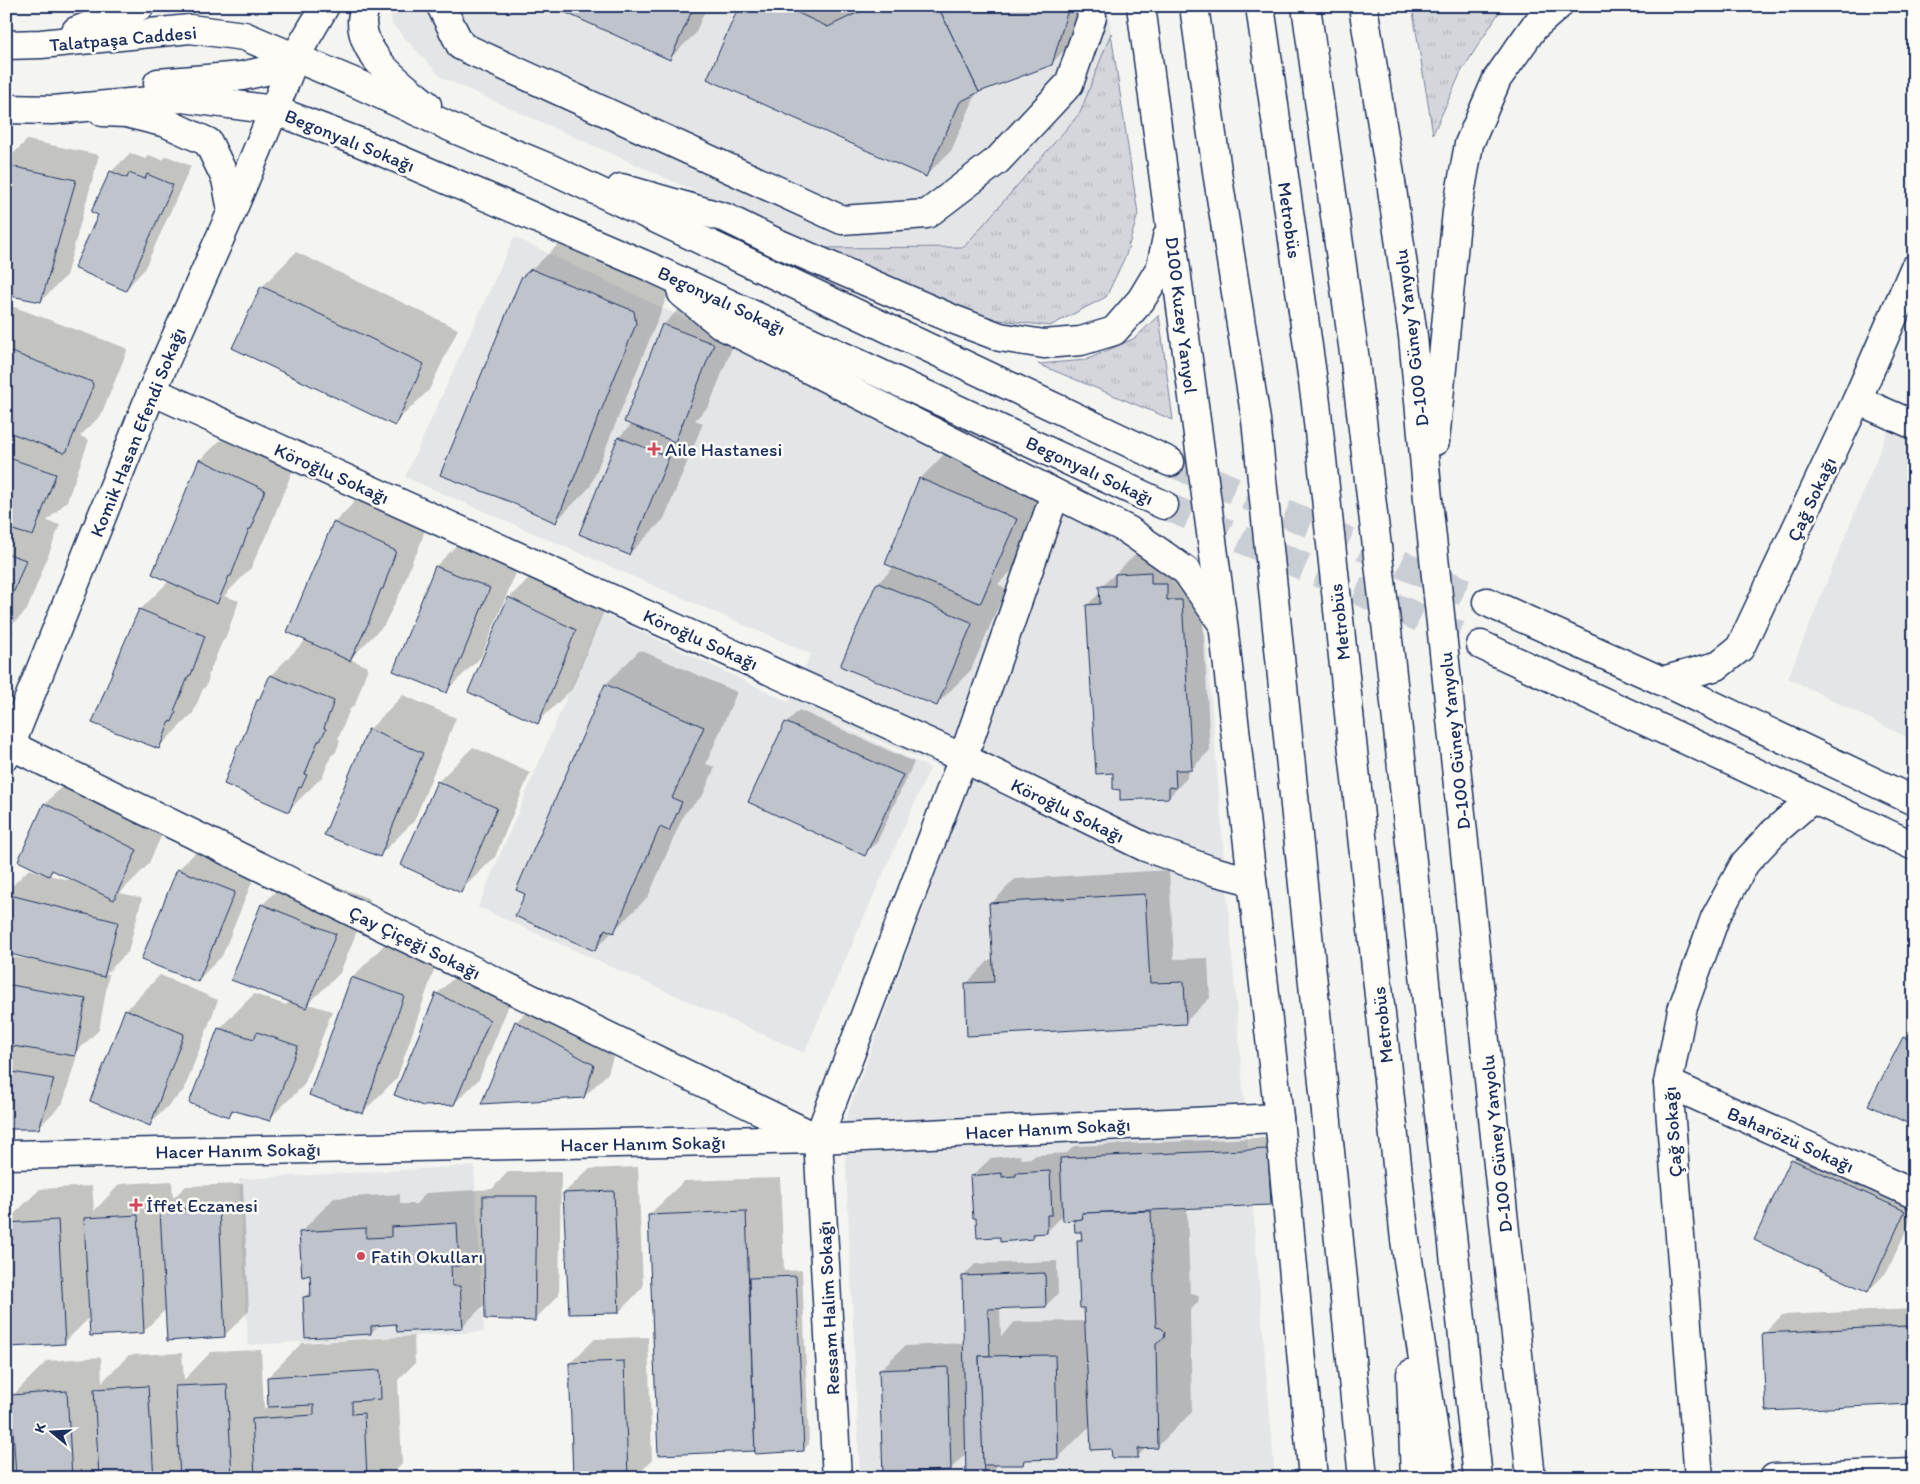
<svg xmlns="http://www.w3.org/2000/svg" width="1920" height="1484" font-family="Itim,sans-serif">
<style>
.built{fill:#e4e5e6}
.grass{fill:url(#grass-tufts);stroke:#78829c}
.shadow{fill:#0003;fill-rule:evenodd}
.building{fill:#bfc3cc;stroke:#1b2f5e}
.lines{fill:none;stroke-linecap:round;stroke-linejoin:round}
.major-tunnel{stroke:#c9cdd4;stroke-width:28;stroke-dasharray:28 14;stroke-linecap:butt}
.minor-casing{stroke:#1b2f5e;stroke-width:31}
.major-casing{stroke:#1b2f5e;stroke-width:31}
.highway-casing{stroke:#1b2f5e;stroke-width:31}
.minor{stroke:#fdfcf7;stroke-width:28}
.major{stroke:#fdfcf7;stroke-width:28}
.highway{stroke:#fdfcf7;stroke-width:28}
.poi-dot{fill:#d1495b;stroke:#fdfcf7;stroke-width:2}
.labels{text-anchor:middle;stroke-width:5;stroke-linejoin:round;paint-order:stroke}
.street-label{font-size:19px;fill:#1b2f5e;stroke:#fdfcf7}
.poi-label{font-size:19px;fill:#1b2f5e;stroke:#fdfcf7;text-anchor:start}
</style>
<defs>
<pattern id="grass-tufts" width="24" height="20" patternUnits="userSpaceOnUse" patternTransform="scale(1.25)"><rect width="24" height="20" fill="#d4d6db"/><path d="M3 7l-1-3M5 7V3M7 7l1-3M15 17l-1-3M17 17v-4M19 17l1-3" fill="none" stroke="#b5b8be"/></pattern>
</defs>
<rect width="100%" height="100%" fill="#f4f4f1"/>
<filter id="ink" filterUnits="userSpaceOnUse"><feTurbulence type="fractalNoise" baseFrequency=".02" numOctaves="2"/><feDisplacementMap in="SourceGraphic" scale="10" xChannelSelector="R" yChannelSelector="G"/><feConvolveMatrix kernelMatrix="1 2 1 2 8 2 1 2 1" color-interpolation-filters="sRGB"/></filter>
<g filter="url(#ink)">
<g class="built">
<polygon points="390,6 1108,6 1111,33 1080,113 964,247 822,248 441,77 392,24"/>
<polygon points="514,237 900,421 1154,558 1205,625 1275,1478 860,1478 844,1124 970,780 810,711 930,768 804,1053 478,907 602,613 789,702 811,654 405,477"/>
<polygon points="1890,425 1914,436 1914,741 1788,678"/>
<polygon points="474,1166 484,1332 248,1345 239,1179"/>
</g>
<g class="grass">
<polygon points="1412,6 1508,6 1498,14 1461,72 1433,134"/>
<polygon points="1111,33 1138,214 1126,255 1106,297 1050,326 983,318 822,248 964,247 1080,113"/>
<polygon points="1159,315 1173,420 1038,364 1086,360 1135,338"/>
</g>
<g class="shadow">
<polygon points="554,6 707,6 695,34 670,58"/>
<polygon points="740,6 1081,6 1070,45 1051,64 977,92 951,151 926,175"/>
<polygon points="27,140 99,155 66,276 41,301 6,294 6,161"/>
<polygon points="130,153 145,159 149,155 162,160 167,156 191,166 144,270 126,289 99,215 111,172"/>
<polygon points="567,236 670,289 590,487 556,521 509,500 522,279"/>
<polygon points="296,252 458,329 429,390 394,424 262,287"/>
<polygon points="698,290 747,310 709,406 695,420 703,423 664,519 629,554 619,437 632,424 663,325"/>
<polygon points="6,304 126,348 127,351 101,415 80,436 89,440 67,501 47,521 60,525 27,610 8,629 14,630 6,652"/>
<polygon points="235,426 299,455 287,484 288,485 282,496 265,540 262,543 251,568 224,596 239,601 225,639 222,642 208,676 209,677 206,686 203,689 193,713 158,748 140,610 169,581 200,460"/>
<polygon points="954,444 1051,485 1016,567 998,584 1006,589 971,670 936,705 877,584 895,566 920,479"/>
<polygon points="368,488 430,516 417,553 414,556 402,589 384,625 350,659 368,667 355,705 350,709 338,739 340,741 336,752 331,756 323,776 289,810 242,743 271,675 307,639 334,523"/>
<polygon points="470,532 524,553 481,657 446,691 436,566"/>
<polygon points="1169,554 1201,582 1210,750 1187,774 1187,778 1169,797 1121,788 1114,771 1087,605 1101,592 1101,587 1135,555"/>
<polygon points="543,564 610,596 572,689 537,723 509,598"/>
<polygon points="640,650 737,692 706,764 715,767 703,795 684,814 648,897 595,949 527,894 517,889 606,684"/>
<polygon points="403,695 456,718 414,821 379,856 369,730"/>
<polygon points="799,710 914,762 877,842 865,854 750,802 787,722"/>
<polygon points="473,747 530,773 495,857 460,891 402,864 438,782"/>
<path d="M79,769L171,815L148,865L120,893L142,898L128,952L106,974H109L99,1030L74,1054L77,1055L63,1103L38,1128H6V956L32,960L33,958L6,952V892L29,869L41,873L45,804ZM54,870L75,880L74,881L49,875Z"/>
<polygon points="203,845 258,867 222,956 198,980 178,870"/>
<polygon points="297,870 370,899 340,973 308,1004 332,1011 304,1085 269,1119 235,1109 229,1115 219,1029 254,994 286,1005 290,1001 262,905"/>
<polygon points="1169,870 1174,959 1208,958 1210,998 1185,1022 966,984 990,959 994,959 991,904 1015,879"/>
<polygon points="386,943 437,961 397,1078 362,1113 352,978"/>
<polygon points="462,970 513,995 479,1079 454,1104 437,994"/>
<polygon points="160,975 218,1000 184,1090 150,1124 126,1010"/>
<polygon points="540,998 618,1040 608,1073 584,1097 516,1022"/>
<polygon points="1914,1028 1914,1125 1904,1038"/>
<polygon points="1280,1137 1283,1191 1271,1203 1187,1207 1190,1293 1196,1294 1199,1297 1198,1302 1190,1311 1192,1412 1158,1446 1147,1447 1138,1456 1112,1447 1091,1425 1058,1458 1027,1459 1023,1463 996,1464 996,1468 986,1478 967,1478 966,1453 951,1469 880,1370 905,1346 964,1343 963,1277 975,1264 1057,1261 1058,1294 1045,1306 1000,1308 1001,1336 1015,1322 1086,1321 1078,1241 1083,1236 1082,1230 1076,1230 1076,1218 1064,1214 1047,1232 1037,1233 1032,1238 1001,1236 972,1176 991,1158 1020,1155 1021,1159 1032,1158 1036,1155 1067,1153 1074,1146"/>
<polygon points="1811,1141 1914,1188 1914,1213 1887,1272 1868,1291 1792,1160"/>
<polygon points="638,1167 643,1287 619,1312 564,1193 589,1169"/>
<polygon points="508,1172 561,1172 559,1295 534,1320 486,1303 462,1327 397,1322 380,1324 371,1333 304,1297 312,1290 311,1274 300,1233 334,1198 400,1194 400,1204 416,1204 426,1193 492,1189"/>
<polygon points="780,1178 784,1271 802,1270 809,1444 803,1450 756,1453 649,1215 684,1181"/>
<polygon points="172,1181 173,1198 186,1186 243,1184 249,1311 224,1336 166,1309 143,1332 90,1317 64,1343 6,1242 6,1222 40,1189 92,1186 94,1211 120,1184"/>
<polygon points="1914,1309 1914,1400 1910,1403 1764,1334 1782,1315"/>
<polygon points="414,1336 415,1363 398,1380 402,1464 388,1478 6,1478 6,1349 8,1349 9,1396 12,1396 47,1361 101,1357 102,1382 129,1355 182,1353 184,1380 211,1352 261,1350 264,1409 269,1404 268,1377 302,1343"/>
<polygon points="648,1337 652,1460 635,1478 574,1478 570,1363 595,1339"/>
</g>
<g class="building">
<polygon points="551,6 694,6 670,60"/>
<polygon points="739,6 783,6 828,27 871,6 938,6 979,92 960,102 926,177 707,79"/>
<polygon points="938,6 1069,6 1052,65 979,92"/>
<polygon points="6,165 76,180 41,302 6,295"/>
<polygon points="110,171 127,178 129,173 145,179 147,174 173,185 126,291 74,268 98,215 91,212"/>
<polygon points="531,269 634,311 636,324 556,523 508,501 440,475 521,278"/>
<polygon points="261,286 424,364 395,426 232,348"/>
<polygon points="662,324 714,344 675,442 624,422"/>
<polygon points="6,350 92,382 93,386 67,451 64,453 6,431"/>
<polygon points="618,437 669,457 629,555 579,534"/>
<polygon points="6,457 56,474 33,536 6,528"/>
<polygon points="199,459 265,490 253,519 255,520 251,529 249,529 231,576 229,576 217,604 152,574"/>
<polygon points="919,478 1017,519 981,602 979,603 885,564"/>
<polygon points="333,522 396,551 383,589 381,589 368,624 350,661 287,632"/>
<polygon points="6,553 26,560 6,612"/>
<polygon points="435,566 490,588 447,693 393,671"/>
<polygon points="1151,572 1151,584 1167,584 1167,600 1182,600 1192,770 1175,770 1176,788 1169,787 1169,798 1120,800 1120,790 1113,789 1113,773 1096,774 1086,605 1100,604 1099,586 1115,586 1115,574"/>
<polygon points="878,583 971,622 972,624 937,706 842,667 841,664 876,584"/>
<polygon points="508,597 576,630 538,724 468,692"/>
<polygon points="139,609 205,636 191,675 189,675 174,711 176,712 172,722 170,721 159,749 92,723 122,648"/>
<polygon points="270,675 334,701 324,728 326,729 320,741 318,741 305,774 307,775 301,788 299,787 289,812 224,784 238,745 240,745 257,700 259,700"/>
<polygon points="605,684 704,727 672,798 682,802 669,831 660,827 614,933 605,929 595,951 515,916 525,894 516,890"/>
<polygon points="785,722 903,775 865,856 748,802"/>
<polygon points="368,729 423,753 380,857 324,835"/>
<polygon points="437,781 497,808 461,893 401,865"/>
<polygon points="44,803 137,850 114,900 52,870 49,876 18,861"/>
<polygon points="177,869 235,892 198,982 141,960"/>
<polygon points="6,894 118,922 104,977 6,953"/>
<polygon points="1145,894 1150,983 1184,982 1186,1024 967,1036 965,983 994,982 989,903"/>
<polygon points="261,904 336,934 306,1008 231,980"/>
<polygon points="351,977 404,996 363,1114 309,1095"/>
<polygon points="6,984 86,999 75,1056 6,1045"/>
<polygon points="436,993 490,1020 454,1105 423,1106 394,1095"/>
<polygon points="125,1009 184,1034 150,1126 90,1101"/>
<polygon points="515,1021 594,1065 584,1098 481,1104"/>
<polygon points="218,1028 254,1039 257,1032 298,1046 270,1121 232,1110 229,1117 189,1103"/>
<polygon points="1903,1037 1914,1042 1914,1126 1868,1105"/>
<polygon points="6,1071 54,1079 39,1129 6,1129"/>
<polygon points="1268,1149 1271,1205 1082,1213 1083,1219 1063,1221 1060,1158"/>
<polygon points="1791,1159 1905,1211 1868,1292 1754,1240"/>
<polygon points="1050,1171 1052,1215 1047,1215 1047,1233 1032,1234 1033,1239 1000,1242 1000,1237 977,1238 976,1218 973,1218 970,1176 1002,1173 1002,1177 1016,1176 1016,1173"/>
<polygon points="614,1191 619,1313 569,1314 563,1193"/>
<polygon points="483,1196 537,1196 535,1321 485,1319"/>
<polygon points="219,1208 225,1337 167,1341 160,1210"/>
<polygon points="746,1211 755,1451 658,1455 648,1215"/>
<polygon points="1151,1211 1156,1327 1161,1328 1165,1332 1164,1338 1156,1344 1158,1448 1138,1449 1138,1458 1112,1458 1111,1449 1091,1450 1084,1308 1080,1308 1077,1240 1082,1240 1081,1232 1075,1232 1074,1220 1083,1219 1082,1213"/>
<polygon points="138,1215 144,1333 90,1336 84,1218"/>
<polygon points="58,1220 65,1344 10,1347 6,1267 6,1223"/>
<polygon points="457,1223 459,1266 451,1266 452,1286 460,1286 463,1328 397,1332 396,1324 371,1326 371,1334 305,1338 303,1297 311,1296 310,1275 302,1277 299,1232 366,1228 366,1238 391,1237 391,1227"/>
<polygon points="1045,1273 1046,1307 988,1309 990,1356 979,1356 984,1478 966,1478 962,1276"/>
<polygon points="796,1276 804,1451 755,1454 749,1278"/>
<polygon points="1907,1326 1911,1404 1766,1411 1762,1333"/>
<polygon points="1055,1355 1058,1459 1024,1460 1023,1465 983,1465 979,1356"/>
<polygon points="624,1361 628,1478 573,1478 569,1363"/>
<polygon points="948,1367 951,1470 883,1474 879,1370"/>
<polygon points="380,1370 381,1399 352,1401 352,1414 364,1413 367,1478 255,1478 252,1419 314,1415 314,1405 268,1407 267,1377"/>
<polygon points="227,1384 232,1478 180,1478 175,1386"/>
<polygon points="148,1386 154,1478 99,1478 94,1389"/>
<polygon points="67,1391 72,1478 16,1478 11,1395"/>
</g>
<g class="lines">
<g class="major-tunnel">
<polyline points="1170,462 1487,602"/>
<polyline points="1164,505 1481,645"/>
</g>
<defs>
<g id="minor">
<polyline points="441,6 461,46 842,220 927,214 998,160 1069,84 1092,17 1090,6"/>
<polyline points="1260,6 1316,403 1405,1240 1441,1478"/>
<polyline points="103,112 126,113 166,123 208,142 226,179 232,211"/>
<polyline points="152,391 963,758 1145,847 1213,871 1252,881"/>
<polyline points="1857,400 1914,425"/>
<polyline points="1662,681 1717,666 1740,648 1857,400 1914,269"/>
<polyline points="12,746 815,1137"/>
<polyline points="6,756 152,391 232,211 274,110"/>
<polyline points="1668,1083 1914,1194"/>
<polyline points="6,1155 818,1139 1279,1118"/>
<polyline points="1411,1374 1415,1478"/>
<polyline points="837,1478 818,1139 963,758 1055,494"/>
<polyline points="1699,1478 1668,1083 1682,1010 1715,918 1745,863 1773,833 1812,799"/>
<polyline points="1774,1478 1913,1473"/>
</g>
<g id="major">
<path d="M365,6C364,11 362,17 362,22C363,58 402,85 427,105"/>
<polyline points="1141,6 1223,623 1279,1118 1313,1478"/>
<polyline points="1363,6 1389,168 1413,336 1429,510 1531,1478"/>
<polyline points="76,31 140,6"/>
<polyline points="6,45 41,44 190,29 244,36 358,84 457,130 549,168 1170,462"/>
<polyline points="158,83 242,76 265,71 295,57"/>
<polyline points="6,109 53,110 183,98 274,110 359,142 650,267 1164,505"/>
<polyline points="274,110 295,57 325,6"/>
<polyline points="621,188 726,218 775,242 955,320 1000,337 1044,344 1081,341 1114,331 1141,300 1161,267 1167,237"/>
<polyline points="682,293 723,326 1128,530 1186,571 1220,620"/>
<polyline points="1435,441 1457,211 1469,144 1497,79 1534,27 1558,6"/>
<polyline points="1487,602 1662,681 1914,801"/>
<polyline points="1481,645 1914,846"/>
<polyline points="1913,1473 1914,1474"/>
</g>
<g id="highway">
<polyline points="1194,6 1218,178 1256,420 1363,1478"/>
<polyline points="1306,6 1354,353 1391,665 1478,1478"/>
</g>
</defs>
<use href="#minor" class="minor-casing"/>
<use href="#major" class="major-casing"/>
<use href="#highway" class="highway-casing"/>
<use href="#minor" class="minor"/>
<use href="#major" class="major"/>
<use href="#highway" class="highway"/>
</g>
</g>
<g class="poi-dot">
<path d="M651.5 441.5h5v5h5v5h-5v5h-5v-5h-5v-5h5z"/>
<path d="M133.5 1197.5h5v5h5v5h-5v5h-5v-5h-5v-5h5z"/>
<circle cx="361" cy="1256" r="5"/>
</g>
<g class="labels">
<g class="street-label">
<text transform="translate(123 38) rotate(-5)" y="7">Talatpaşa Caddesi</text>
<text transform="translate(350 140) rotate(22)" y="7">Begonyalı Sokağı</text>
<text transform="translate(1290 220) rotate(82)" y="7">Metrobüs</text>
<text transform="translate(722 300) rotate(25)" y="7">Begonyalı Sokağı</text>
<text transform="translate(1182 315) rotate(83)" y="7">D100 Kuzey Yanyol</text>
<text transform="translate(1411 338) rotate(-97)" y="7">D-100 Güney Yanyolu</text>
<text transform="translate(137 432) rotate(-68)" y="7">Komik Hasan Efendi Sokağı</text>
<text transform="translate(1090 470) rotate(25)" y="7">Begonyalı Sokağı</text>
<text transform="translate(332 473) rotate(24)" y="7">Köroğlu Sokağı</text>
<text transform="translate(1811 499) rotate(-65)" y="7">Çağ Sokağı</text>
<text transform="translate(1339 622) rotate(-96)" y="7">Metrobüs</text>
<text transform="translate(701 639) rotate(24)" y="7">Köroğlu Sokağı</text>
<text transform="translate(1454 741) rotate(-96)" y="7">D-100 Güney Yanyolu</text>
<text transform="translate(1068 810) rotate(26)" y="7">Köroğlu Sokağı</text>
<text transform="translate(415 942) rotate(26)" y="7">Çay Çiçeği Sokağı</text>
<text transform="translate(1382 1025) rotate(-96)" y="7">Metrobüs</text>
<text transform="translate(1048 1128) rotate(-3)" y="7">Hacer Hanım Sokağı</text>
<text transform="translate(1672 1132) rotate(-94)" y="7">Çağ Sokağı</text>
<text transform="translate(1791 1139) rotate(24)" y="7">Baharözü Sokağı</text>
<text transform="translate(643 1143) rotate(-1)" y="7">Hacer Hanım Sokağı</text>
<text transform="translate(1496 1144) rotate(-96)" y="7">D-100 Güney Yanyolu</text>
<text transform="translate(238 1150) rotate(-1)" y="7">Hacer Hanım Sokağı</text>
<text transform="translate(828 1308) rotate(-93)" y="7">Ressam Halim Sokağı</text>
</g>
<g class="poi-label">
<text x="665" y="456">Aile Hastanesi</text>
<text x="146" y="1212">İffet Eczanesi</text>
<text x="371" y="1263">Fatih Okulları</text>
</g>
</g>
<rect width="1920" height="1484" fill="none" stroke="#fdfcf7" stroke-width="25"/>
<rect x="12" y="12" width="1895" height="1459" fill="none" stroke="#1b2f5e" stroke-width="2" filter="url(#ink)"/>
<g transform="translate(52 1432) rotate(288)" stroke="#fdfcf7" stroke-width="4" paint-order="stroke">
<path d="M0-4L9 19L0 12L-9 19Z" fill="#1b2f5e"/>
<text y="-8" font-size="14" font-weight="bold" text-anchor="middle" fill="#1b2f5e">K</text>
</g>
</svg>
